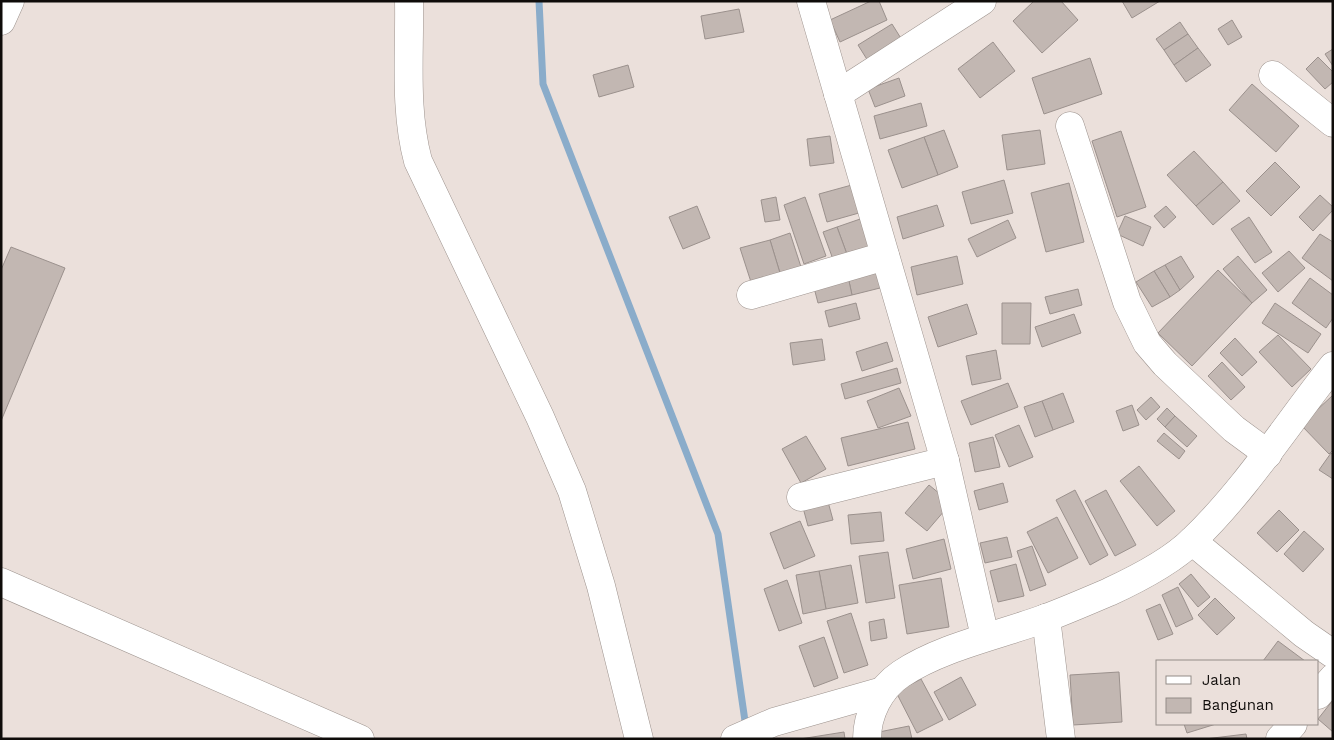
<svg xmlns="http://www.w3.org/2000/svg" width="1334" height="740" font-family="'Work Sans',sans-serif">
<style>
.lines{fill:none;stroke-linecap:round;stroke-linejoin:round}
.stream{stroke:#8aacca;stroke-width:7}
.building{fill:#c2b7b2;stroke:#9b918d}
.minor-casing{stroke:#9d938e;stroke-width:29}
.minor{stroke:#fff;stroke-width:28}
</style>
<rect width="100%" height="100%" fill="#ebe0db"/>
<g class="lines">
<polyline class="stream" points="539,1 543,84 718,534 746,728"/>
</g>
<g class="building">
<polygon points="871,1 879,1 887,20 840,42 830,20"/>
<polygon points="1034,1 1061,1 1078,20 1042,53 1013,21"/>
<polygon points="1122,1 1160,1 1132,18"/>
<polygon points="739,9 744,32 705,39 701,16"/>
<polygon points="1232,20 1242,37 1228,45 1218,29"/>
<polygon points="1180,22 1188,34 1164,50 1156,39"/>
<polygon points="892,24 902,40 868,61 858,45"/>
<polygon points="1188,34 1198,48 1174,65 1164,50"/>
<polygon points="993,42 1015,71 980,98 958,69"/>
<polygon points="1198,48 1211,65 1186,82 1174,65"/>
<polygon points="1333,49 1333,66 1325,54"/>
<polygon points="1318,57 1333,72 1333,82 1325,89 1306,69"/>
<polygon points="1090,58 1102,94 1044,114 1032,78"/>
<polygon points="628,65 634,87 599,97 593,75"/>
<polygon points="899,78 905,96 875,107 868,89"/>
<polygon points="1252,84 1299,126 1276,152 1229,110"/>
<polygon points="921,103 927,126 880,139 874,116"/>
<polygon points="944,130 958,167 938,175 924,137"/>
<polygon points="1040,130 1045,164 1007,170 1002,135"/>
<polygon points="1121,131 1146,207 1117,217 1092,141"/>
<polygon points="830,136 834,163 810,166 807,139"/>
<polygon points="924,137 938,175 902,188 888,150"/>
<polygon points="1194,151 1223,182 1196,206 1167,175"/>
<polygon points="1275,162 1300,187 1271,216 1246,191"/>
<polygon points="1004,180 1013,213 971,224 962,192"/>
<polygon points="1223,182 1240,201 1213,225 1196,206"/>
<polygon points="859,183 866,211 827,222 819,194"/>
<polygon points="1069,183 1084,242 1046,252 1031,193"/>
<polygon points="1320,195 1333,207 1333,210 1313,231 1299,217"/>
<polygon points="776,197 780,220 765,222 761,200"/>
<polygon points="805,197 826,256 804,264 784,205"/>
<polygon points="937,205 944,226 903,239 897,217"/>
<polygon points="697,206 710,238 683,249 669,217"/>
<polygon points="1166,206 1176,217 1164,228 1154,216"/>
<polygon points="1125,216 1151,227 1143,246 1117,234"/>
<polygon points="866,217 877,247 848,257 837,227"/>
<polygon points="1249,217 1272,252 1255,263 1231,229"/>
<polygon points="1008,220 1016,238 977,257 968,239"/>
<polygon points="837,227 848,257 834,262 823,232"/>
<polygon points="790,233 801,267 780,273 770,240"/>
<polygon points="1320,234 1333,242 1333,281 1302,258"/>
<polygon points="770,240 780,273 751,282 740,248"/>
<polygon points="11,247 65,268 1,421 1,270"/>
<polygon points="1289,251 1305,268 1278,292 1262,273"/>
<polygon points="957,256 963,284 917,295 911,267"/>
<polygon points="1181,256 1194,277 1180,290 1165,265"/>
<polygon points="1238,256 1267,290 1252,303 1223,269"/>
<polygon points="879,265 884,287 852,295 847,272"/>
<polygon points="1165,265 1180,290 1170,297 1154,271"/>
<polygon points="1218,270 1252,303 1192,366 1158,333"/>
<polygon points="1154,271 1170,297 1152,307 1136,282"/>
<polygon points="847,272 852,295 818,303 812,280"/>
<polygon points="1310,278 1333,295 1333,318 1326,328 1292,303"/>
<polygon points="1078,289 1082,305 1050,314 1045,297"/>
<polygon points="856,303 860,319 829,327 825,311"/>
<polygon points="1002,303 1031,303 1030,344 1002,344"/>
<polygon points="1275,303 1321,334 1308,353 1262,323"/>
<polygon points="967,304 977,334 938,347 928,317"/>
<polygon points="1074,314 1081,333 1042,347 1035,327"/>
<polygon points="1278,335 1311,369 1292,387 1259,352"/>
<polygon points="1235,338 1257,362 1242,376 1220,353"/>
<polygon points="822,339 825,360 793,365 790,343"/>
<polygon points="887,342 893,361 862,371 856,352"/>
<polygon points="996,350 1001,379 972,385 966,356"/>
<polygon points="1222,362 1245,387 1231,400 1208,376"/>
<polygon points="897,368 901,383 845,399 841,384"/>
<polygon points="1008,383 1018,407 971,425 961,401"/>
<polygon points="899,388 911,416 878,428 867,401"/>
<polygon points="1063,393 1074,422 1053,430 1042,401"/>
<polygon points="1333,395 1333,450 1329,454 1301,425"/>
<polygon points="1151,397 1160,407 1146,420 1137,410"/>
<polygon points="1042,401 1053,430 1035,437 1024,407"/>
<polygon points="1132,405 1139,425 1123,431 1116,411"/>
<polygon points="1167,408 1175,416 1165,427 1157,419"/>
<polygon points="1175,416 1197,436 1187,447 1165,427"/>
<polygon points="908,422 915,449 848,466 841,438"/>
<polygon points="1019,425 1033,457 1009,467 995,435"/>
<polygon points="1164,433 1185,451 1179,459 1157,441"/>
<polygon points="806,436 826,469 801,483 782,449"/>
<polygon points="993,437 1000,467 975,472 969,443"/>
<polygon points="1331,453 1333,454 1333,479 1319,470"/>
<polygon points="1139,466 1175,511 1157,526 1120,481"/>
<polygon points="1003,483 1008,502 979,510 974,491"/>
<polygon points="929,485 951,503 927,531 905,513"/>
<polygon points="1075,490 1108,555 1090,565 1056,500"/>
<polygon points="1106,490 1136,545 1115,556 1085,501"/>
<polygon points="827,498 833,520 808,526 802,504"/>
<polygon points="1279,510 1299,530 1277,552 1257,533"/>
<polygon points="881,512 884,541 851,544 848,515"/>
<polygon points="1057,517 1078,558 1048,573 1027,532"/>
<polygon points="800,521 815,556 784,569 770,533"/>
<polygon points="1304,531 1324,549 1303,572 1284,554"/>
<polygon points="1007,537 1012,557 985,563 980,543"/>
<polygon points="944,539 951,569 913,579 906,549"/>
<polygon points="1032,546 1046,585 1030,591 1017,551"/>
<polygon points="888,552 895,598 866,603 859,556"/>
<polygon points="1016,564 1024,596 998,602 990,571"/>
<polygon points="851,565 858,603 826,609 819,571"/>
<polygon points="819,571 826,609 803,614 796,575"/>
<polygon points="1191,574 1210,597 1198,607 1179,584"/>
<polygon points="941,578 949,627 907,634 899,585"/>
<polygon points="787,580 802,623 779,631 764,589"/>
<polygon points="1178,587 1193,619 1176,627 1162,595"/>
<polygon points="1215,598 1235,618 1217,635 1198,615"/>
<polygon points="1160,604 1173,634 1158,640 1146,610"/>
<polygon points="851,613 868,665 844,673 827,621"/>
<polygon points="884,619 887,638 871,641 869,622"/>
<polygon points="824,637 838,678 814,687 799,646"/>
<polygon points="1278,641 1305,661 1263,661"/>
<polygon points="1119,672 1122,722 1073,725 1070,675"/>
<polygon points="961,677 976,705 949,720 934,692"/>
<polygon points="921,679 943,720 917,733 896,692"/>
<polygon points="1333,700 1333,732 1318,719"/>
<polygon points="1184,724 1216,724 1187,733"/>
<polygon points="909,726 912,739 880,739 879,732"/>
<polygon points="844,732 845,739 800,739"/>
<polygon points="1246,734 1247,739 1205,739"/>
</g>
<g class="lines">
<defs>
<g id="minor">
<path d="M409,1C410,55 404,109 418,161L540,417L572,491L601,586L639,739"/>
<polyline points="811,1 945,461 985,637"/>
<polyline points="1,21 10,1"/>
<polyline points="1273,75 1333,123"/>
<polyline points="838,94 982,1"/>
<polyline points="1070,126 1127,302 1147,343 1165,364 1234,429 1268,454"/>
<polyline points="751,295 885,256"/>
<polyline points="801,497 945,461"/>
<polyline points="1192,541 1304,634 1333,654"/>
<polyline points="1,582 360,739"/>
<polyline points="1046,618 1061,739"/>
<polyline points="1318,695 1333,678"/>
<polyline points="735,739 774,722 883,691"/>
<path d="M867,739C867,714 880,688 901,674C941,647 1000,635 1046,618C1067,610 1088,601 1109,592C1135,580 1172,561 1193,540C1246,489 1287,424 1333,366"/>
<polyline points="1280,739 1293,724"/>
</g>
</defs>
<use href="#minor" class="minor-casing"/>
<use href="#minor" class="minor"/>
</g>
<rect width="1334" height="740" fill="none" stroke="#0f0c0a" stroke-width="5"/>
<rect x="1156" y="660" width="162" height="65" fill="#ebe0db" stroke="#938b87"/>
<rect x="1166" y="676" width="25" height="8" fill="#ffffff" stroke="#938b87"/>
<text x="1202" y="685" font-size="15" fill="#0f0c0a">Jalan</text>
<rect x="1166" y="698" width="25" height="15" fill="#c2b7b2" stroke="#938b87"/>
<text x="1202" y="710" font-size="15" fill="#0f0c0a">Bangunan</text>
</svg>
